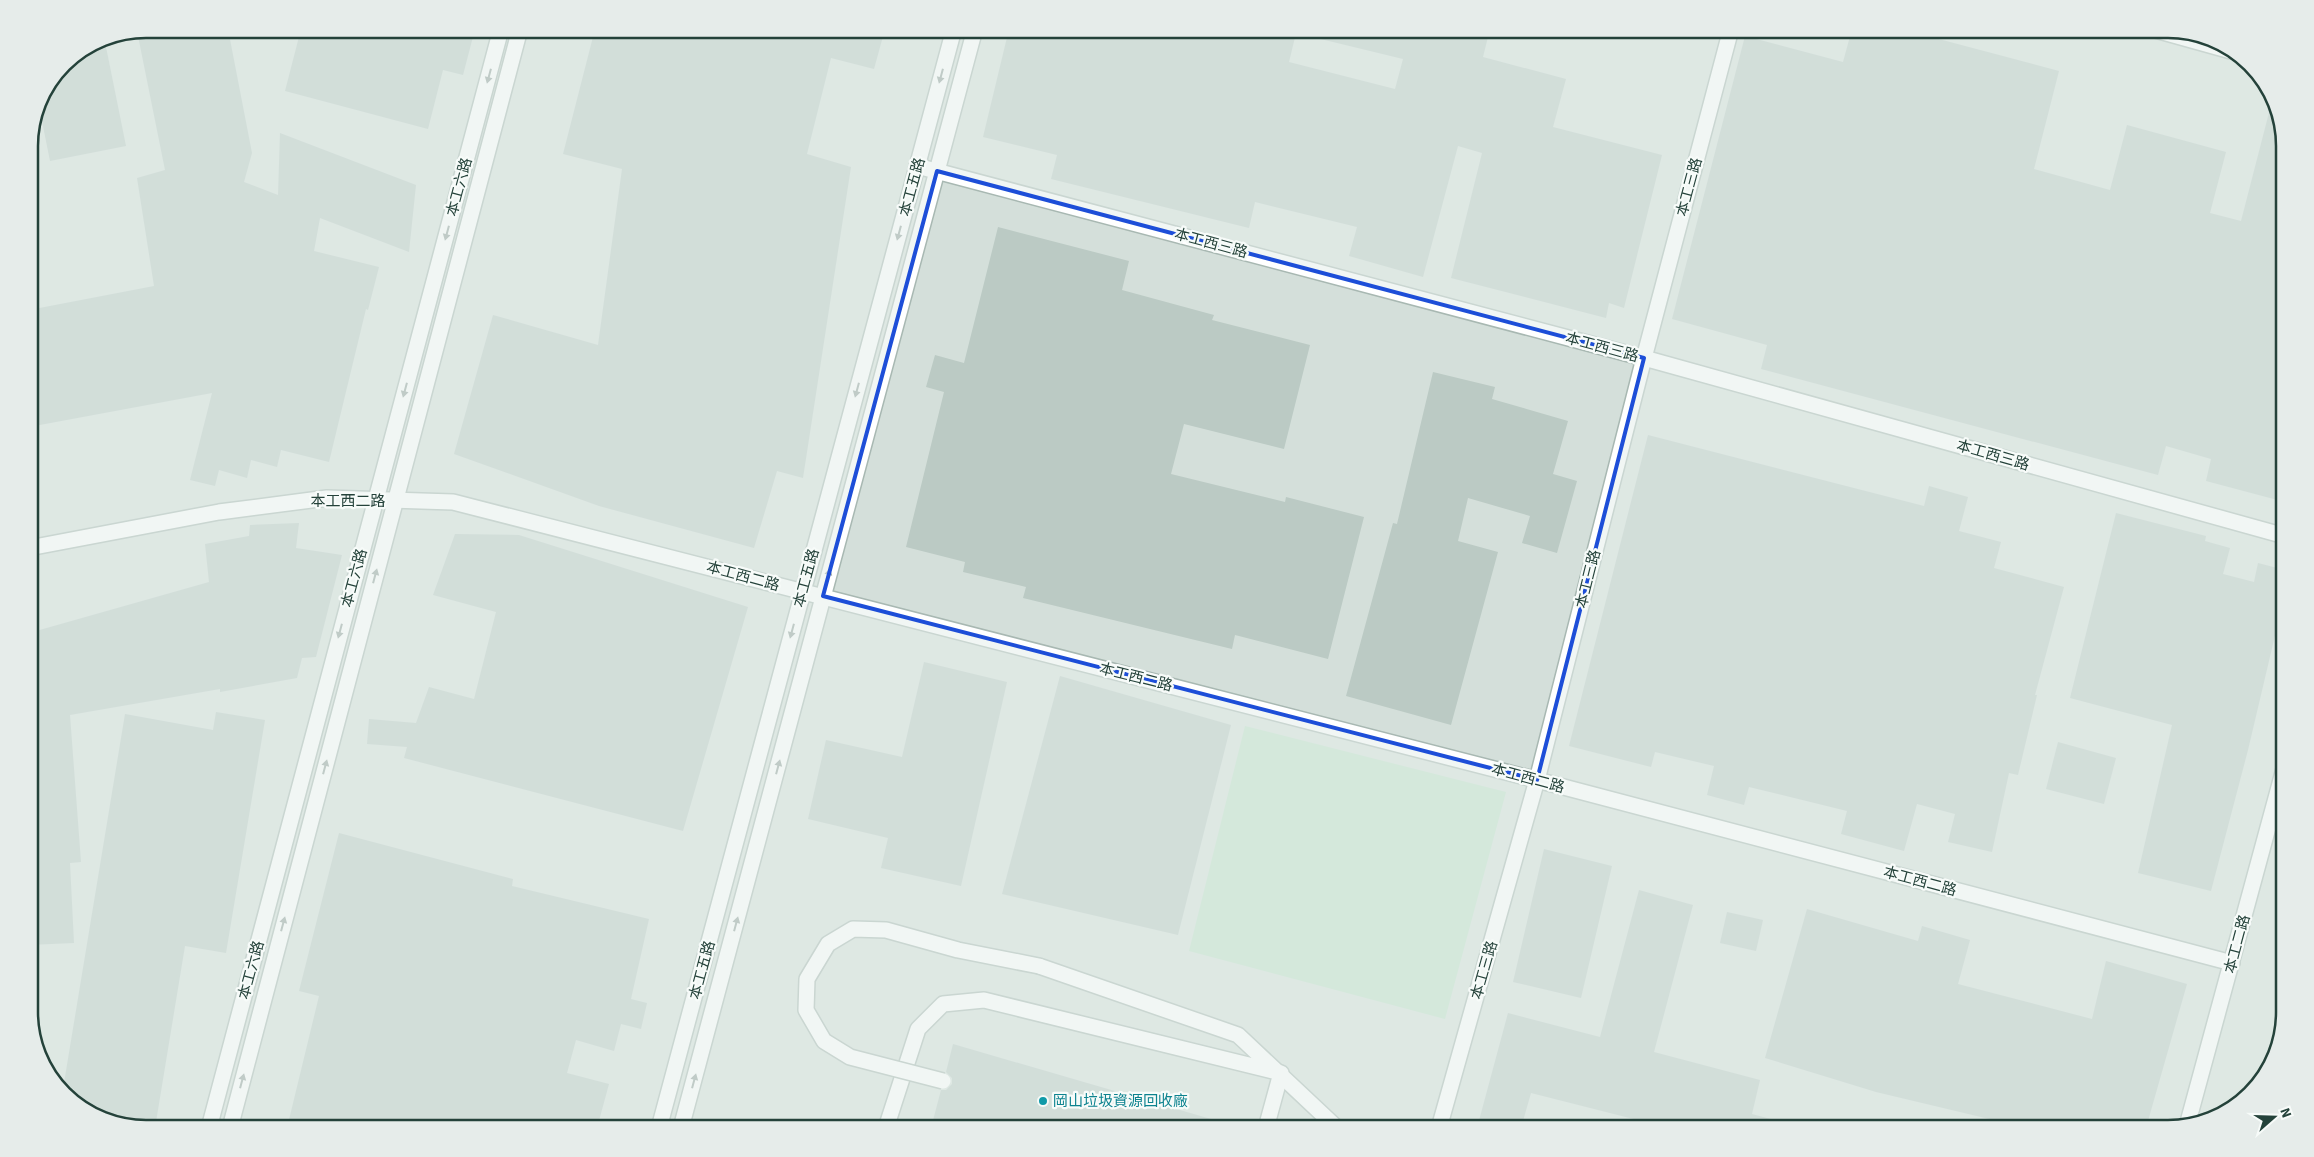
<svg xmlns="http://www.w3.org/2000/svg" width="2314" height="1157" font-family="'Source Sans 3','Noto Sans TC',sans-serif">
<style>
.built{fill:#d4dfda}
.green{fill:#bfe0c8}
.building{fill:#bbcac4}
.lines{fill:none;stroke-linecap:round;stroke-linejoin:round}
.minor-casing{stroke:#a8b8b2;stroke-width:18}
.minor{stroke:#fff;stroke-width:15}
.minor-bridge-casing{stroke:#a8b8b2;stroke-width:18;stroke-linecap:butt}
.minor-bridge{stroke:#fff;stroke-width:15}
.oneway{fill:#92a09c}
.marked{fill:none;stroke:#1d4ed8;stroke-width:4;stroke-linejoin:round}
.culture-dot{fill:#0f9aa8;stroke:#f7fbf9;stroke-width:2}
.labels{text-anchor:middle;stroke-width:4.5;stroke-linejoin:round;paint-order:stroke}
.street-label{font-size:15px;fill:#24423a;stroke:#f7fbf9}
.culture-label{font-size:15px;fill:#0d838f;stroke:#f7fbf9;text-anchor:start}
.rim{fill:none;stroke:#24423a;stroke-width:2.5}
</style>
<rect width="100%" height="100%" fill="#e6efeb"/>
<polygon class="built" points="146,29 2168,29 2220,41 2266,81 2285,138 2285,1011 2273,1063 2233,1109 2169,1128 146,1128 94,1116 49,1077 29,1019 29,138 38,101 63,63 101,38"/>
<polygon class="green" points="1245,726 1506,792 1445,1019 1189,951"/>
<g class="building">
<polygon points="146,29 228,29 252,153 244,182 278,195 280,133 416,185 409,252 320,218 314,251 379,267 368,310 366,309 329,462 281,450 277,467 251,460 247,478 219,470 215,486 190,480 212,393 29,427 29,310 154,286 137,178 165,170 137,31"/>
<polygon points="301,29 475,29 463,75 443,70 428,129 285,91"/>
<polygon points="595,29 885,29 874,69 831,58 807,154 851,167 803,478 777,471 754,548 599,506 454,454 493,315 598,345 622,169 563,154"/>
<polygon points="1009,29 1297,29 1289,62 1395,89 1403,59 1300,34 1301,29 1490,29 1483,57 1566,79 1553,127 1662,155 1624,308 1609,303 1606,318 1451,278 1482,153 1458,146 1423,277 1349,256 1357,227 1255,202 1249,228 1051,179 1057,155 983,137"/>
<polygon points="1852,29 1901,29 2059,71 2034,169 2110,190 2127,125 2226,152 2210,213 2241,221 2272,101 2285,138 2285,502 2206,481 2211,459 2166,446 2158,475 1761,369 1767,345 1672,319 1745,36 1843,62"/>
<polygon points="104,37 126,146 50,161 38,101 63,63"/>
<polygon points="998,227 1129,261 1122,290 1214,315 1212,320 1310,345 1284,449 1184,424 1171,474 1285,502 1286,497 1364,517 1328,659 1235,635 1232,649 1023,598 1026,587 963,572 965,562 906,547 944,392 926,387 935,355 964,363"/>
<polygon points="1433,372 1495,387 1492,399 1568,421 1553,474 1577,481 1557,553 1522,543 1530,516 1468,498 1458,541 1498,552 1451,725 1346,696 1393,523 1397,524"/>
<polygon points="1648,435 1924,506 1929,486 1968,497 1959,531 2001,542 1994,568 2064,587 2035,695 2037,695 2018,775 2009,773 1992,852 1948,842 1955,814 1917,804 1904,851 1841,834 1847,811 1749,787 1744,805 1707,795 1714,766 1655,752 1651,767 1569,746"/>
<polygon points="2116,513 2206,536 2205,541 2230,548 2223,574 2254,582 2258,563 2285,570 2285,593 2248,750 2211,891 2138,873 2172,725 2070,698"/>
<polygon points="299,523 296,548 342,555 316,657 302,658 297,678 220,692 220,689 70,715 81,862 70,863 74,943 29,945 29,633 209,582 205,544 249,536 250,525"/>
<polygon points="455,534 519,535 748,607 683,831 404,758 407,747 367,744 369,719 416,723 429,687 474,699 496,612 433,595"/>
<polygon points="924,662 1007,682 961,886 881,868 888,838 808,819 826,740 902,757"/>
<polygon points="1060,676 1231,725 1178,935 1002,894"/>
<polygon points="216,712 265,720 226,953 185,946 155,1128 146,1128 94,1116 63,1089 125,714 213,730"/>
<polygon points="2058,742 2116,758 2104,804 2046,789"/>
<polygon points="339,833 513,879 512,886 649,919 631,999 647,1003 641,1029 621,1024 614,1051 576,1040 567,1073 609,1084 597,1128 287,1128 319,996 299,991"/>
<polygon points="1544,849 1612,866 1581,998 1513,982"/>
<polygon points="1639,890 1693,905 1654,1052 1760,1080 1752,1114 1789,1124 1788,1128 1669,1128 1531,1093 1521,1128 1477,1128 1508,1013 1600,1037"/>
<polygon points="1807,909 1918,941 1922,926 1970,940 1958,984 2092,1019 2106,961 2187,984 2146,1128 2027,1128 1876,1092 1765,1058"/>
<polygon points="1727,912 1763,920 1756,951 1720,943"/>
<polygon points="953,1044 1228,1124 1227,1128 931,1128 941,1090 946,1090 952,1084 952,1078 946,1072"/>
</g>
<g class="lines">
<defs>
<g id="minor">
<polyline points="2152,29 2231,51"/>
<polyline points="917,166 1644,358 2285,536"/>
<polyline points="29,548 219,512 327,498 453,502 1537,780 2232,963"/>
<polyline points="1039,966 1238,1035 1337,1128"/>
<polyline points="2188,1122 2285,765"/>
<polyline points="209,1128 501,29"/>
<polyline points="230,1128 520,29"/>
<polyline points="659,1128 954,29"/>
<polyline points="681,1128 975,29"/>
<polyline points="886,1128 918,1029 943,1004 984,1000 1281,1073 1266,1128"/>
<polyline points="1439,1128 1537,780 1644,358 1731,29"/>
</g>
</defs>
<use href="#minor" class="minor-casing"/>
<use href="#minor" class="minor"/>
<defs>
<polyline id="minor-bridge" points="943,1081 850,1057 824,1041 806,1010 807,979 828,944 853,929 886,930 958,950 1039,966"/>
</defs>
<use href="#minor-bridge" class="minor-bridge-casing"/>
<use href="#minor-bridge" class="minor-bridge"/>
</g>
<defs><path id="oneway-solid" d="M-6-.8H1V-3.2L6.5 0L1 3.2V.8H-6Z" transform="scale(1.25)"/></defs>
<g class="oneway">
<use href="#oneway-solid" transform="translate(489 76) rotate(105)"/>
<use href="#oneway-solid" transform="translate(941 76) rotate(105)"/>
<use href="#oneway-solid" transform="translate(447 233) rotate(105)"/>
<use href="#oneway-solid" transform="translate(899 233) rotate(105)"/>
<use href="#oneway-solid" transform="translate(405 390) rotate(105)"/>
<use href="#oneway-solid" transform="translate(857 390) rotate(105)"/>
<use href="#oneway-solid" transform="translate(375 576) rotate(-75)"/>
<use href="#oneway-solid" transform="translate(828 576) rotate(-75)"/>
<use href="#oneway-solid" transform="translate(340 631) rotate(105)"/>
<use href="#oneway-solid" transform="translate(792 631) rotate(105)"/>
<use href="#oneway-solid" transform="translate(325 767) rotate(-75)"/>
<use href="#oneway-solid" transform="translate(778 767) rotate(-75)"/>
<use href="#oneway-solid" transform="translate(283 924) rotate(-75)"/>
<use href="#oneway-solid" transform="translate(736 924) rotate(-75)"/>
<use href="#oneway-solid" transform="translate(242 1081) rotate(-75)"/>
<use href="#oneway-solid" transform="translate(694 1081) rotate(-75)"/>
</g>
<path d="M0 0H2314V1157H0ZM937,171L1644,358L1537,780L823,596Z" fill="#e6efeb" fill-opacity=".55" fill-rule="evenodd"/>
<path class="marked" d="M937,171L1644,358L1537,780L823,596Z"/>
<circle class="culture-dot" cx="1043" cy="1101" r="5"/>
<g class="labels">
<g class="street-label">
<text transform="translate(459 187) rotate(-75)" y="5">本工六路</text>
<text transform="translate(912 187) rotate(-75)" y="5">本工五路</text>
<text transform="translate(1689 187) rotate(-75)" y="5">本工三路</text>
<text transform="translate(1211 243) rotate(15)" y="5">本工西三路</text>
<text transform="translate(1602 347) rotate(15)" y="5">本工西三路</text>
<text transform="translate(1993 455) rotate(16)" y="5">本工西三路</text>
<text x="348" y="506">本工西二路</text>
<text transform="translate(743 576) rotate(15)" y="5">本工西二路</text>
<text transform="translate(354 578) rotate(-75)" y="5">本工六路</text>
<text transform="translate(806 578) rotate(-75)" y="5">本工五路</text>
<text transform="translate(1588 579) rotate(-76)" y="5">本工三路</text>
<text transform="translate(1136 677) rotate(14)" y="5">本工西二路</text>
<text transform="translate(1528 778) rotate(15)" y="5">本工西二路</text>
<text transform="translate(1920 881) rotate(15)" y="5">本工西二路</text>
<text transform="translate(2237 944) rotate(-75)" y="5">本工二路</text>
<text transform="translate(251 970) rotate(-75)" y="5">本工六路</text>
<text transform="translate(702 970) rotate(-75)" y="5">本工五路</text>
<text transform="translate(1484 970) rotate(-74)" y="5">本工三路</text>
</g>
<g class="culture-label">
<text x="1053" y="1106">岡山垃圾資源回收廠</text>
</g>
</g>
<path d="M0 0H2314V1157H0ZM146 38H2168A108 108 0 0 1 2276 146V1012A108 108 0 0 1 2168 1120H146A108 108 0 0 1 38 1012V146A108 108 0 0 1 146 38Z" fill="#e6ecea" fill-rule="evenodd"/>
<path class="rim" d="M146 38H2168A108 108 0 0 1 2276 146V1012A108 108 0 0 1 2168 1120H146A108 108 0 0 1 38 1012V146A108 108 0 0 1 146 38Z"/>
<g transform="translate(2274 1117) rotate(70)" stroke="#f7fbf9" stroke-width="4" paint-order="stroke">
<path d="M0-4L9 19L0 12L-9 19Z" fill="#24423a"/>
<text y="-8" font-size="14" font-weight="bold" text-anchor="middle" fill="#24423a">N</text>
</g>
</svg>
